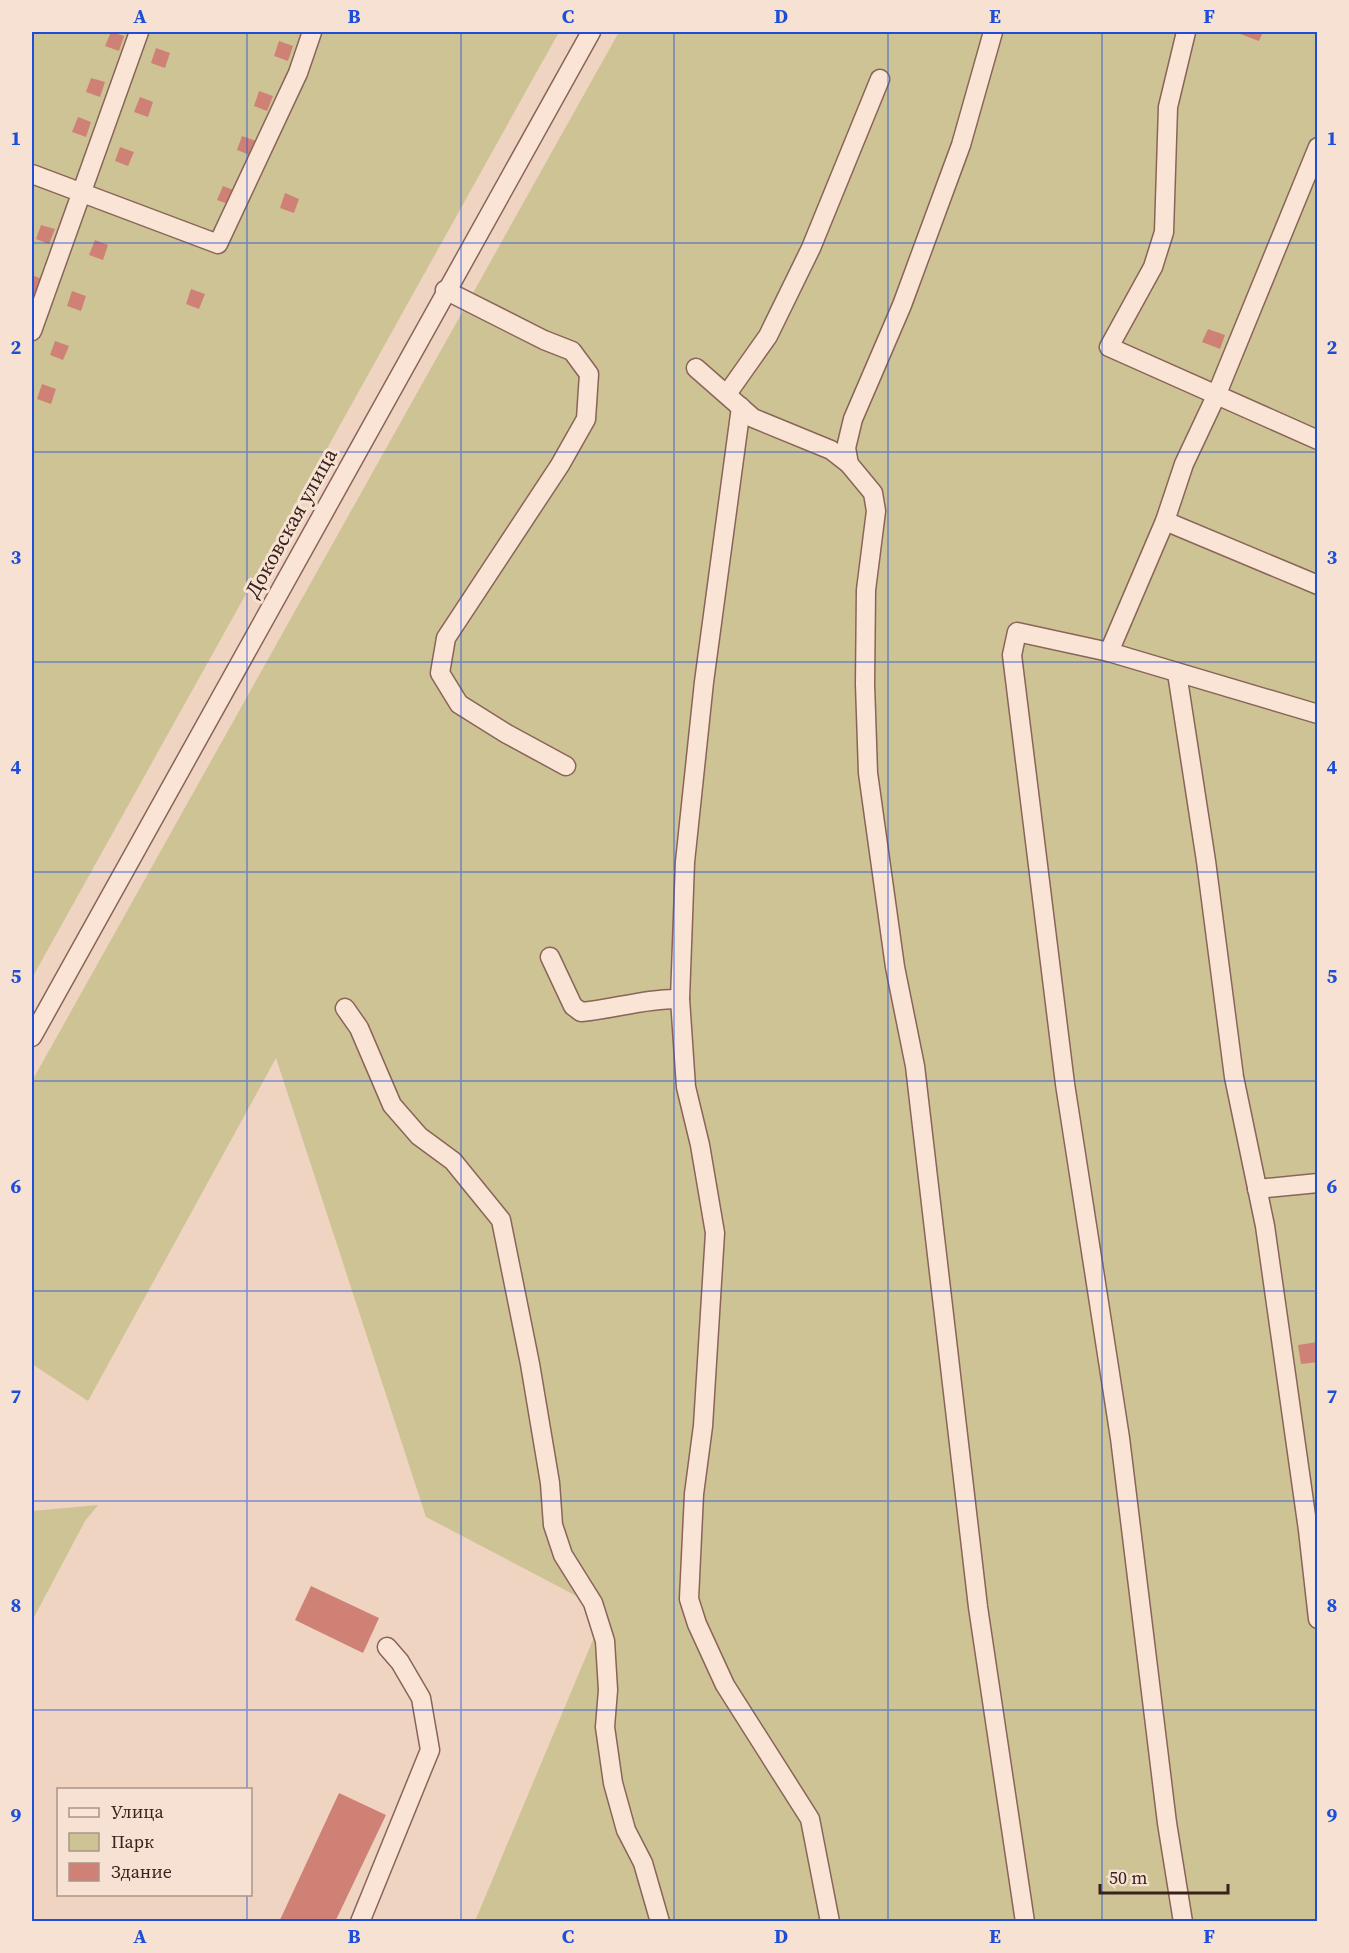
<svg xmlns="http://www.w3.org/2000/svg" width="1349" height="1953" font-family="'Source Serif 4',serif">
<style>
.green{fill:#cec395}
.building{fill:#cf8176}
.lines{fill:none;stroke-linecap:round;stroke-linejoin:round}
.minor-casing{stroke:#8a6458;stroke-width:21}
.minor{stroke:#fae4d5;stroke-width:18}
.grid{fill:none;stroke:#1d4ed8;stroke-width:1.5;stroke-opacity:0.55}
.labels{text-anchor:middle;stroke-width:6;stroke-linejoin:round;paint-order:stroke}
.street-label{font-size:21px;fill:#39221d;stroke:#f6e1d2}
.neatline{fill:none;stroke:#1d4ed8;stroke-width:2}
.grid-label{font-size:20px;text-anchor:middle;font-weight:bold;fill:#1d4ed8}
</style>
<rect width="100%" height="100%" fill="#efd4c2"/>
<g class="green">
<polygon points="32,32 559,32 32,978"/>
<polygon points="619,32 1317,32 1317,1921 475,1921 605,1611 426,1517 276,1058 88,1401 32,1364 32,1081"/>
<polygon points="98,1505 85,1521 32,1621 32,1511"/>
</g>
<g class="building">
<polygon points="111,32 124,36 119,51 105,46"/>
<polygon points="1235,32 1263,32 1259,41"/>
<polygon points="279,41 293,46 288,61 274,56"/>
<polygon points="156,48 170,53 165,68 151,63"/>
<polygon points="91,78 105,82 100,97 86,92"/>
<polygon points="259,91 273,96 267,111 254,106"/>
<polygon points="140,97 153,102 148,117 134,112"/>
<polygon points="78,117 91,122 86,137 72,132"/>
<polygon points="242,136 256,141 250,155 237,150"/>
<polygon points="120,147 134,152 128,166 115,161"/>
<polygon points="223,186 236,191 231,205 217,200"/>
<polygon points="285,193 299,199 294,213 280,208"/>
<polygon points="41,225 55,229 49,244 36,239"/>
<polygon points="95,240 108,245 103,260 89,255"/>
<polygon points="32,275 42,279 37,294 32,292"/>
<polygon points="191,289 205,294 199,309 186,304"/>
<polygon points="72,291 86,296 81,311 67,306"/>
<polygon points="1208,329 1225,335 1220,349 1202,342"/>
<polygon points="55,341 69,346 63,360 50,355"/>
<polygon points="42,384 56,389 51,404 37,399"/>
<polygon points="1318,1342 1318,1362 1301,1364 1298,1345"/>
<polygon points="311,1586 379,1618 363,1653 295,1620"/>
<polygon points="339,1793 386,1815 335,1922 279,1922"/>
</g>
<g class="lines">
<defs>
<g id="minor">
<polyline points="993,32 961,145 902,305 853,419 846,448 849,464 873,493 876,511 866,590 865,684 868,773 895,967 915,1066 978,1607 1025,1922"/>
<polyline points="1186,32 1168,107 1164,232 1153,267 1109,347 1318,440"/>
<polyline points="32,174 218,244 298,73 312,32"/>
<polyline points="445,290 544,340 572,351 589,374 586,419 560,465 446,638 440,673 459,704 507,734 566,766"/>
<polyline points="32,331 139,32"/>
<polyline points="696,368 753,418 831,450 849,464"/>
<polyline points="727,394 768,336 811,248 880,79"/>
<polyline points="741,407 704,682 685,862 680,999 686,1087 700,1145 715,1233 703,1426 694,1494 689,1599 697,1624 725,1685 810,1819 830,1922"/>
<polyline points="1165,521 1318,585"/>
<polyline points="1109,652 1165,521 1184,464 1216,396 1318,147"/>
<polyline points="1177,673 1206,861 1234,1077 1265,1226 1308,1530 1318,1619"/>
<path d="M550,957L573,1006L581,1012C614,1009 647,998 680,999"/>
<polyline points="345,1008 359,1028 392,1105 419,1136 453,1161 501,1220 530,1364 550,1483 553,1525 563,1555 593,1603 605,1641 608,1690 605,1727 613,1783 626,1830 643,1863 660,1922"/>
<polyline points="32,1037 591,32"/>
<polyline points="1257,1189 1318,1183"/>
<polyline points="360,1922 430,1750 421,1698 400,1662 387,1647"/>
<polyline points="1183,1922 1167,1823 1120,1438 1065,1084 1012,655 1017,632 1109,652 1318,714"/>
</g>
</defs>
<use href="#minor" class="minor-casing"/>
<use href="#minor" class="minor"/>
</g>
<path class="grid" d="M247,32V1790M461,32V1922M674,32V1922M888,32V1922M1102,32V1922M32,243H1318M32,452H1318M32,662H1318M32,872H1318M32,1081H1318M32,1291H1318M32,1501H1318M32,1710H1318M247,1894V1922"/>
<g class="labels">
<g class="street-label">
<text transform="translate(291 523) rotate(-61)" y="7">Доковская улица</text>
</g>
</g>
<rect width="1349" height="1953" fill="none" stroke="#f6e1d2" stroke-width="66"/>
<rect x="57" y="1788" width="195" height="108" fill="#f6e1d2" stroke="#aa958a" stroke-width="1.5"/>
<rect x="69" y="1808" width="30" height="9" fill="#fae4d5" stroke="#aa958a" stroke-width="1.5"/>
<text x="111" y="1818" font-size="18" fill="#39221d">Улица</text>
<rect x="69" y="1833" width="30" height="18" fill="#cec395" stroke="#aa958a" stroke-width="1.5"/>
<text x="111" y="1848" font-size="18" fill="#39221d">Парк</text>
<rect x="69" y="1863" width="30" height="18" fill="#cf8176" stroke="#aa958a" stroke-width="1.5"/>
<text x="111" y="1878" font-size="18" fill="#39221d">Здание</text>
<path d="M1100 1884v9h128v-9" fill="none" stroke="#39221d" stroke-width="3"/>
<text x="1109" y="1884" font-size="18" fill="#39221d" stroke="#f6e1d2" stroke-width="4.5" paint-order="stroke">50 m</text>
<rect x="33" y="33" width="1283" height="1887" class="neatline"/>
<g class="grid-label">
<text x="140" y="23">A</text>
<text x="354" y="23">B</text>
<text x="568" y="23">C</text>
<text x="781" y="23">D</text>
<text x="995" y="23">E</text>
<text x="1209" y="23">F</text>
<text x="16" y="145">1</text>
<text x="1332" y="145">1</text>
<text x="16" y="354">2</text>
<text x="1332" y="354">2</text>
<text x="16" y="564">3</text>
<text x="1332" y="564">3</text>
<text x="16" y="774">4</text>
<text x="1332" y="774">4</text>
<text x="16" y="983">5</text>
<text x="1332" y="983">5</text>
<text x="16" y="1193">6</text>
<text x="1332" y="1193">6</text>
<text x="16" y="1403">7</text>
<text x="1332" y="1403">7</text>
<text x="16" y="1612">8</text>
<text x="1332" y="1612">8</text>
<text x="16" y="1822">9</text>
<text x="1332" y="1822">9</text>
<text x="140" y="1943">A</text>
<text x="354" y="1943">B</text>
<text x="568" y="1943">C</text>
<text x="781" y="1943">D</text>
<text x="995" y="1943">E</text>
<text x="1209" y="1943">F</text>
</g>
</svg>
